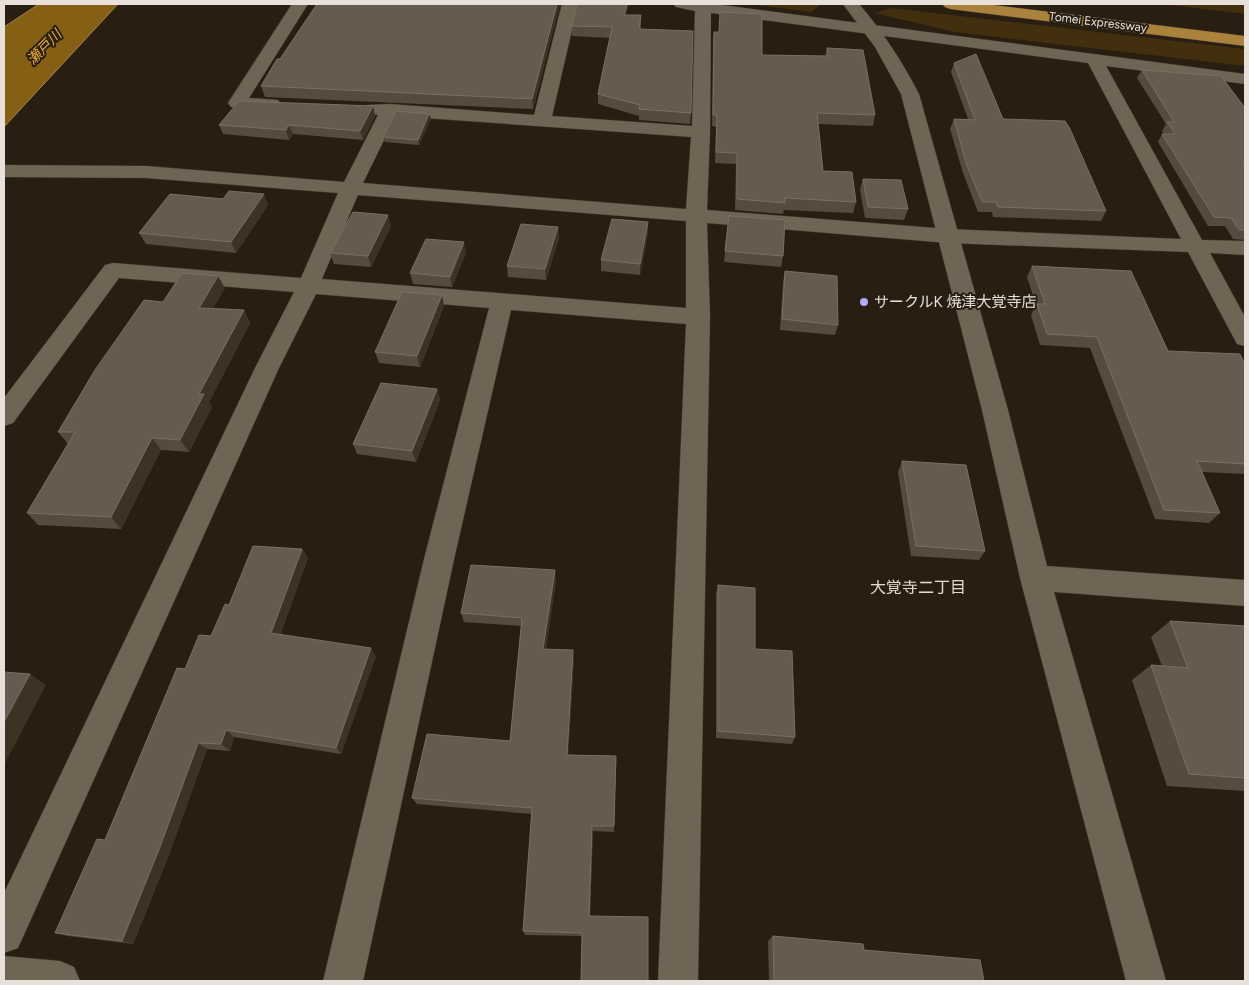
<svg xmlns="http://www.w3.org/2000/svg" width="1249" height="985" font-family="Figtree,'Noto Sans JP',sans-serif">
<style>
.green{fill:#422f0d}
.water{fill:#855f13;stroke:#a2864e}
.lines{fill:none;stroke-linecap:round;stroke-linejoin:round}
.street-casing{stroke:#403931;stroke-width:1}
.secondary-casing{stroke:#403931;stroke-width:1}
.highway-casing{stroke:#403931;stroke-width:1}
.street{fill:#6f6555;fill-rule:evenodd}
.secondary{fill:#6f6555;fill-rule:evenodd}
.highway{fill:#ab823b;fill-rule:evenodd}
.wall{fill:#554b3e}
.shaded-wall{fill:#3c3325}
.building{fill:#655b4e;stroke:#797064}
.poi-dot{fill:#b4acf9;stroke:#281f12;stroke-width:2}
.labels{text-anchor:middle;stroke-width:4;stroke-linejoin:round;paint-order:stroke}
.far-street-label{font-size:12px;fill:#e7e1d9;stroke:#281f12}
.far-water-label{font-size:14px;font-style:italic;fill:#f4b02f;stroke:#281f12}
.poi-label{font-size:15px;fill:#e7e1d9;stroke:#281f12;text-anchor:start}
.neighbourhood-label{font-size:16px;fill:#e6dac8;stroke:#281f12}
</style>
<rect width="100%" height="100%" fill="#281f12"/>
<g class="green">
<polygon points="748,4 822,4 811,12"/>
<polygon points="1161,4 1245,4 1245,14"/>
<polygon points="892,8 1245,49 1245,66 955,32 874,13"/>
</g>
<polygon class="water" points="39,4 118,4 4,127 4,27"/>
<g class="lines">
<defs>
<g id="street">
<polygon points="292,4 308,4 249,98 278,100 281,104 278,108 272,109 231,107 228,103"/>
<path d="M562,4H578L552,116L692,126L695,11L676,7L673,4H714L1245,74V84L1106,66L1202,240L1245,241V255L1210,253L1245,317V346L1237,344L1188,252L948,243L707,223L710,317L698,981H658L686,324L511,310L455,555L363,981H323L425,555L489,308L316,294L279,368L18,948L4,953V893L255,368L294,292L119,278L13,423L4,426V398L105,265L113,263L301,278L338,193L146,178L4,177V165L146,166L344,182L378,115L367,113L364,109L367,105L390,104L534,115ZM711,13L1088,63L1181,239L948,229L707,210L710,132ZM396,116L691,137L686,209L363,183ZM358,195L686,221V308L322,279Z"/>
<polygon points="4,956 60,961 74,967 80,981 4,981"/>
</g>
<path id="secondary" d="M843,4H859C883,32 902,61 919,94L1008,410L1047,566L1245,580V606L1054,592L1166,981H1126L1020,578L982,410L901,94L875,47Z"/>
<polygon id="highway" points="942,4 985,4 1245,36 1245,46 950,9 945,7"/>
</defs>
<use href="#street" class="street-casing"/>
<use href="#secondary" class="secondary-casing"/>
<use href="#highway" class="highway-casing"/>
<use href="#street" class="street"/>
<use href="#secondary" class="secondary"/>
<use href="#highway" class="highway"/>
</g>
<g class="wall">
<polygon points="317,4 560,4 533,109 265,97 261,86 280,59"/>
<polygon points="629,4 626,15 641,15 641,29 691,113 690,124 639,120 639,116 598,104 598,94 610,38 572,36 572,26"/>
<polygon points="714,32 762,55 825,56 827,48 875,115 873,126 818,124 823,171 856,202 853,213 784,210 783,214 735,210 736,164 715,163 716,127 712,126 713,43"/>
<polygon points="954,63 1003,119 1106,211 1101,221 993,217 992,212 978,212 963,173 950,129 954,119 968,119 951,72"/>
<polygon points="1142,70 1245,108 1245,240 1233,239 1225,226 1208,226 1158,142 1162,134 1164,134 1162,131 1166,124 1137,78"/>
<polygon points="373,106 375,116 363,140 293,134 289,140 223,134 219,125"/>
<polygon points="431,119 419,145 385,142 383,137"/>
<polygon points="863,179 908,209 904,220 865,218 860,190"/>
<polygon points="268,205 236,253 146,244 139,233"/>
<polygon points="729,216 783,256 781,267 724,262"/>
<polygon points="391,226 371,267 334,264 330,253"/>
<polygon points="558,227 559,238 546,280 508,277 507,266"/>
<polygon points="648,233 640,275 601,271 601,260"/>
<polygon points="466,253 452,287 413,284 410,273"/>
<polygon points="1032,266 1168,351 1245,364 1245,474 1202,472 1220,513 1209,523 1155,519 1090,348 1040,345 1031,315 1036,305 1027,277"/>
<polygon points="785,271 838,325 835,335 780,330 783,282"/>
<polygon points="225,288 213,308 244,310 250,323 209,402 212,407 189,452 161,450 121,529 38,525 27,513 68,444 58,432 163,302"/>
<polygon points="444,306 420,367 379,363 375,352"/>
<polygon points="437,389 440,400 416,462 357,454 353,444"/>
<polygon points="902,461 985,551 979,560 911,556 898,472"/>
<polygon points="302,549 308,558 280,635 376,656 341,754 234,737 230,751 207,749 170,852 133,944 68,936 55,933 105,840 185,669 211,636"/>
<polygon points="556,579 546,649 574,658 568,755 616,756 614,832 593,831 590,916 582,936 525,935 523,931 532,814 417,804 412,798 510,741 521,626 464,622 461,613"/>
<polygon points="718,585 755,649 795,737 792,744 716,738 716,594"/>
<polygon points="1170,621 1245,626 1245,791 1167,786 1132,680 1151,665 1162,666 1151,637"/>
<polygon points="773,936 864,950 984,981 769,981 768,941"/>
</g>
<g class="shaded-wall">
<polygon points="557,4 560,4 533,109 532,99"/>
<polygon points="627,4 629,4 624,25 624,15"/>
<polygon points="373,106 375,116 363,140 360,131"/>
<polygon points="429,114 431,119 419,145 418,140"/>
<polygon points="289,125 293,134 289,140 286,130"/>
<polygon points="264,194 268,205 236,253 231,242"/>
<polygon points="388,215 391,226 371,267 368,256"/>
<polygon points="648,222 648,233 640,275 640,264"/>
<polygon points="558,227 559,238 546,280 545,269"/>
<polygon points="464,242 466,253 452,287 450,277"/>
<polygon points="218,276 225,288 206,320 199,308"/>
<polygon points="442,295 444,306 420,367 417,356"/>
<polygon points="244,310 250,323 209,402 212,407 189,452 180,440 199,394"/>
<polygon points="437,389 440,400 416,462 412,451"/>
<polygon points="152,438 161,450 121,529 111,517"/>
<polygon points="302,549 308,558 278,642 271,633"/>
<polygon points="555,570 556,579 545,657 543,649"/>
<polygon points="371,648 376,656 341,754 336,748"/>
<polygon points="573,650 574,658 568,762 567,755"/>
<polygon points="30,674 46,685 4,765 4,722"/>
<polygon points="226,730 234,737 230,751 221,744"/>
<polygon points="198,743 207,749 170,852 133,944 122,941"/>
<polygon points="592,826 593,831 589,920 589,916"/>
</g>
<g class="building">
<polygon points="317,4 557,4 532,99 261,86 277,59 280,59"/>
<polygon points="577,4 627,4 624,15 641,15 639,29 693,31 691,113 639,109 640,105 598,94 612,27 572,26"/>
<polygon points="720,12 762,14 762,55 828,56 827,48 863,50 875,115 817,113 823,171 852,172 856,202 785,198 785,203 737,199 737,153 716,152 717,115 713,115 714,32 719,32"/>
<polygon points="976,54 1003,119 1065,121 1070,129 1106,211 998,207 996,202 982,202 966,163 954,119 975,120 954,63"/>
<polygon points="1142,70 1221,76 1245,108 1245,165 1243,165 1245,169 1245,230 1239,230 1231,218 1214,217 1162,134 1175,134 1167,122 1174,122"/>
<polygon points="239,101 373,106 360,131 289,125 286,130 219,125"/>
<polygon points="396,111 429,114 418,140 383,137"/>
<polygon points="863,179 901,180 908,209 868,207"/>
<polygon points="229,191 264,194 231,242 139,233 170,194 223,199"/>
<polygon points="353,212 388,215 368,256 330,253"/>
<polygon points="729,216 785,220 783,256 725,251"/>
<polygon points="612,219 648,222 640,264 601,260"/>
<polygon points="521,224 558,227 545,269 507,266"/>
<polygon points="426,239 464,242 450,277 410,273"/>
<polygon points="1032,266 1131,271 1168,351 1240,354 1245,364 1245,464 1197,461 1220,513 1164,510 1097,337 1047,334 1037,304 1045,304"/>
<polygon points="785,271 837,276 838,325 782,319"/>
<polygon points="182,273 218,276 199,308 244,310 199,394 204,394 180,440 152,438 111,517 27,513 75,432 58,432 95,370 144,300 163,302"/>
<polygon points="402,292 442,295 417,356 375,352"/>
<polygon points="381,383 437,389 412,451 353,444"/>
<polygon points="902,461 966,465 985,551 916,546"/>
<polygon points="253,546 302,549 271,633 371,648 336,748 226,730 221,744 198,743 160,847 122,941 55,933 97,839 105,840 177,668 185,669 199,635 211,636 225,604 229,605"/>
<polygon points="471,565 555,570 543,649 573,650 567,755 616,756 614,826 592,826 589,916 648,917 648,981 581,981 582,933 523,931 532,808 412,798 427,734 510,741 522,618 461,613"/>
<polygon points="718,585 755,588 755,649 792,651 795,737 718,731"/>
<polygon points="1170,621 1245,626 1245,778 1189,774 1151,665 1188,668"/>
<polygon points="4,672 30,674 4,722"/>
<polygon points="773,936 863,944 864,950 980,960 984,981 774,981"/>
</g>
<circle class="poi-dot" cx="864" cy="302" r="5"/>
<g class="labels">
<g class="far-street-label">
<text transform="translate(1098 22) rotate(7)" y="4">Tomei Expressway</text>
</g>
<g class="far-water-label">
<text transform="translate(44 47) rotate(-46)" y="5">瀬戸川</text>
</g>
<g class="poi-label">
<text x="874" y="307">サークルK 焼津大覚寺店</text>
</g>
<g class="neighbourhood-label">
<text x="918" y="593">大覚寺二丁目</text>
</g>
</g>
<rect width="1249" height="985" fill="none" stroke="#e7e1d9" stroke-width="10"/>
</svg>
